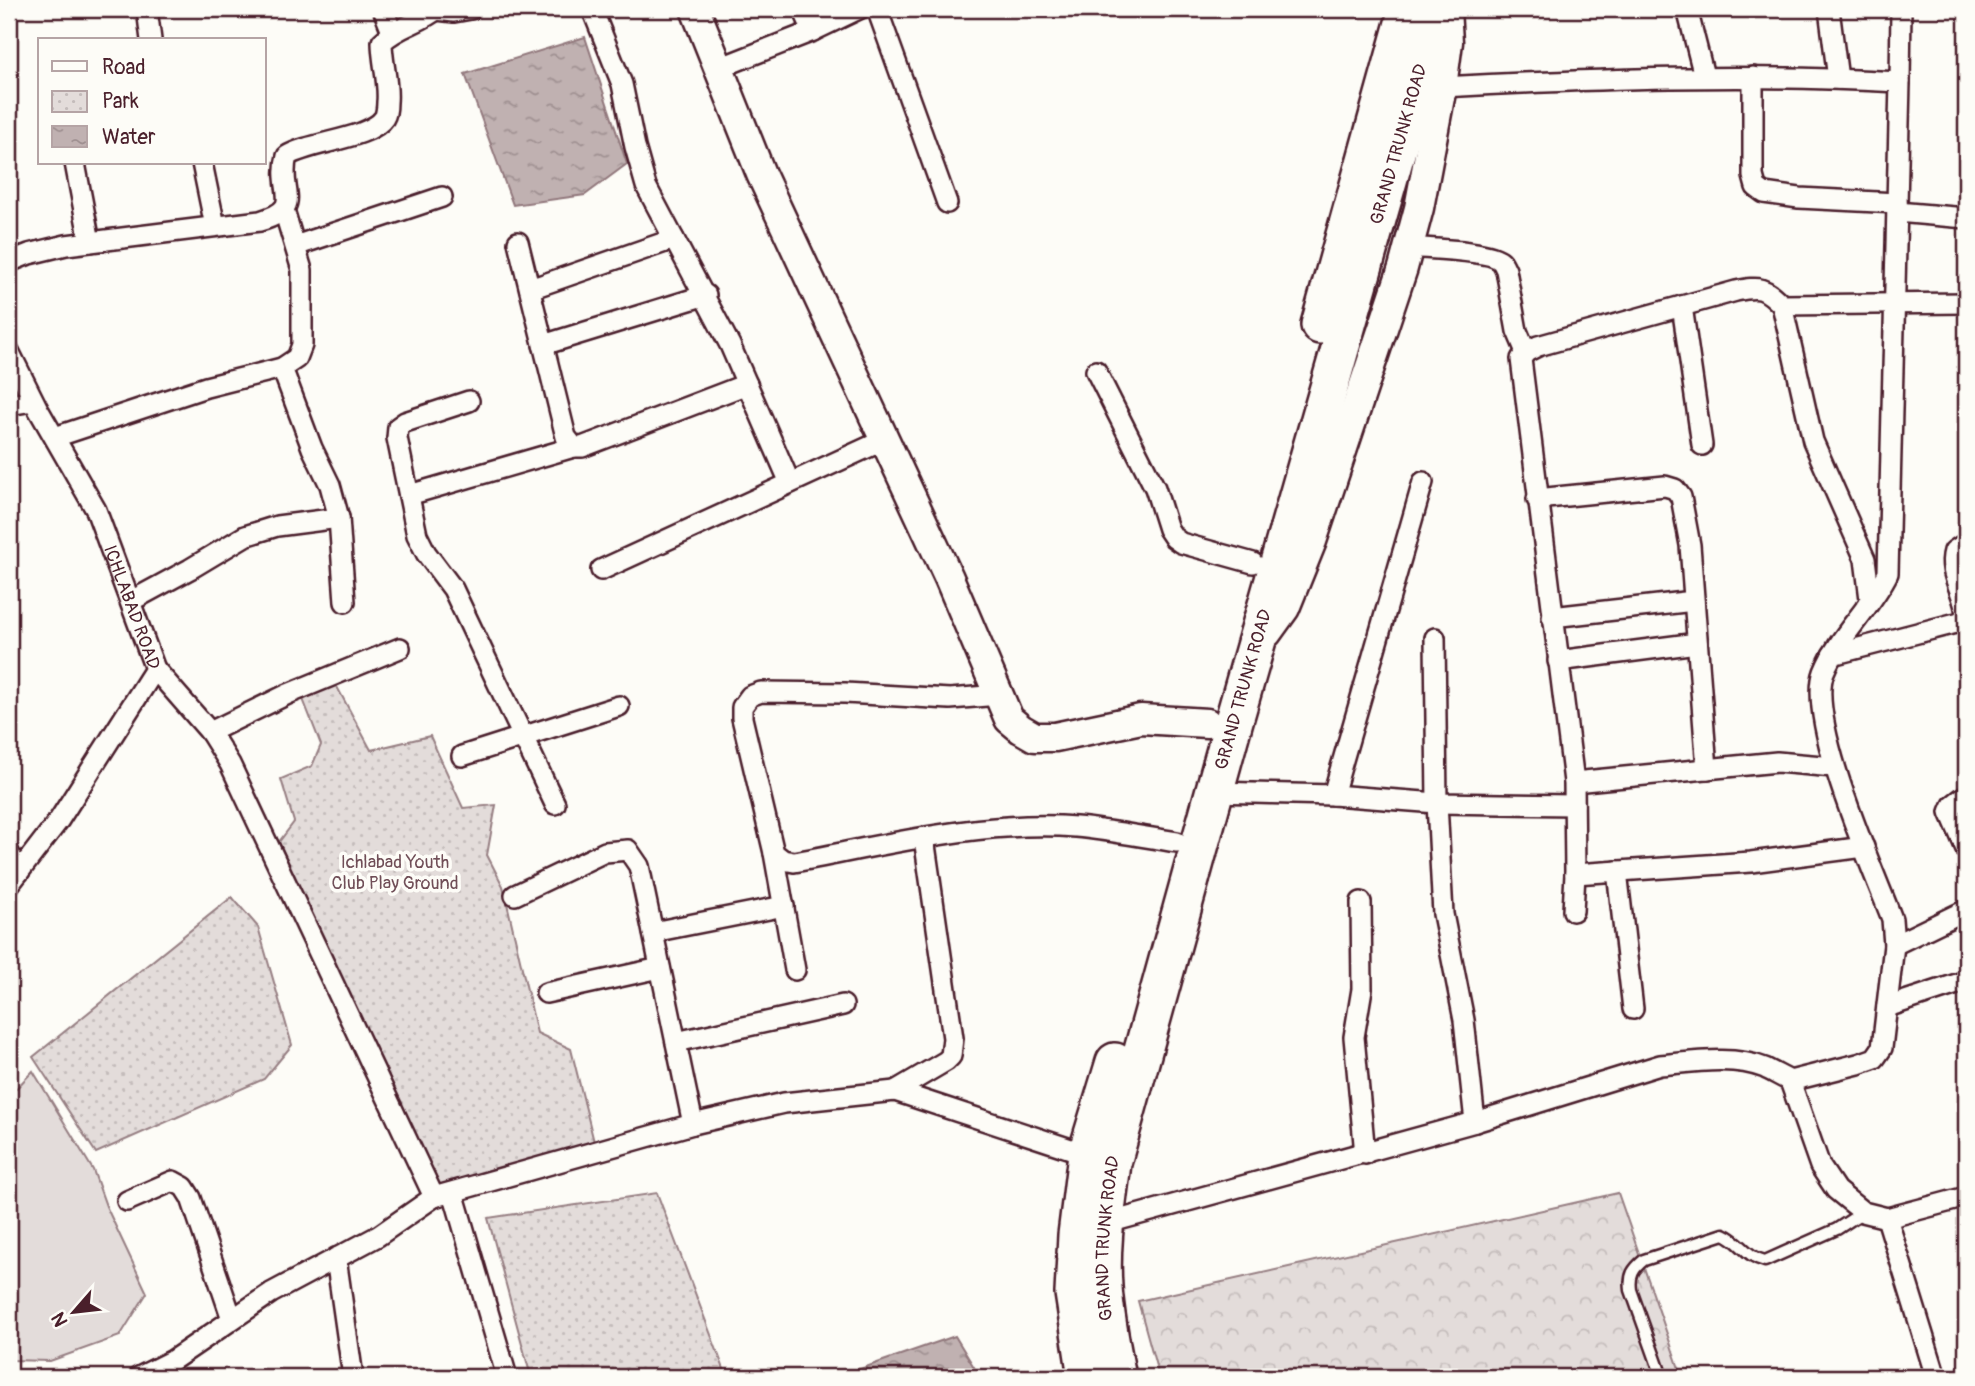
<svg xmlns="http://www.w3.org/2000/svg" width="1975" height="1386" font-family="Pangolin,sans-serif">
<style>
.green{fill:#e3dcda;stroke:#967e82;stroke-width:2}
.forest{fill:url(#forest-crowns);stroke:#967e82;stroke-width:2}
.park{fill:url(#park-dots);stroke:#967e82;stroke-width:2}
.water{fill:url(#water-ripples);stroke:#91777b;stroke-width:2}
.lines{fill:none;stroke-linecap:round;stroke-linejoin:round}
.lane-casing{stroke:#4a1f2b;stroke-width:15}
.street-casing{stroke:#4a1f2b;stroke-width:24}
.secondary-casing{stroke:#4a1f2b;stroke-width:33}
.highway-casing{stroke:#4a1f2b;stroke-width:42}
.lane{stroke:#fdfcf7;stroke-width:10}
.street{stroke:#fdfcf7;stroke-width:19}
.secondary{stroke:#fdfcf7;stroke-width:28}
.highway{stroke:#fdfcf7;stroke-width:37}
.labels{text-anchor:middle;stroke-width:7;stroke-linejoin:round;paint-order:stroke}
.street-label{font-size:18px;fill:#4a1f2b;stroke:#fdfcf7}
.park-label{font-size:18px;fill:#704e57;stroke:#fdfcf7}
</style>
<defs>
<pattern id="forest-crowns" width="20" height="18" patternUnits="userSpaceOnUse" patternTransform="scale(1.75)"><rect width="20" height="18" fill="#e3dcda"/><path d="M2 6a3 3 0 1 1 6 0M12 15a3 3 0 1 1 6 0" fill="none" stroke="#c4bcbb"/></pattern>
<pattern id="park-dots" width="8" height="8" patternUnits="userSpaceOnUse" patternTransform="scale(1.75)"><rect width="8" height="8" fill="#e3dcda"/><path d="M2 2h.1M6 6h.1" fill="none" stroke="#c4bcbb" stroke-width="1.8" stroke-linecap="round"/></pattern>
<pattern id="water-ripples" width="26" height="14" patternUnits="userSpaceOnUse" patternTransform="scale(1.75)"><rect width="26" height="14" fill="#c0b1b1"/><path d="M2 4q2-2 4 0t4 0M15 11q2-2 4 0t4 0" fill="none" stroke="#9e8f90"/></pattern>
</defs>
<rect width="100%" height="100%" fill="#fdfcf7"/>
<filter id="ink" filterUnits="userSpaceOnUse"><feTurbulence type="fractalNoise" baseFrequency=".0143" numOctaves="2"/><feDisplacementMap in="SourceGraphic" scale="14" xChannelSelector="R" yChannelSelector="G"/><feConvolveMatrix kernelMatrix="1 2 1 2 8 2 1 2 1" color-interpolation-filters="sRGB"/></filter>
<g filter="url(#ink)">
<polygon class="green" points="33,1071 93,1170 106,1206 147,1293 120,1336 50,1361 9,1360 9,1096"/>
<polygon class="forest" points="1618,1193 1682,1377 1159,1377 1138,1301"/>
<g class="park">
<polygon points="336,685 371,750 430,736 463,808 496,805 487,855 503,886 537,1033 571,1049 596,1150 434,1197 279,842 294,822 281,779 312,766 321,745 303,699"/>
<polygon points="232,897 258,927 292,1045 264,1079 96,1153 33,1057"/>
<polygon points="657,1193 727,1377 531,1377 488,1218"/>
</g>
<g class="water">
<polygon points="585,37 627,164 585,195 513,205 465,74"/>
<polygon points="955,1336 980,1377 837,1377"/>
</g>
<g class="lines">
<defs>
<path id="lane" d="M1662,1377L1631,1290C1629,1275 1633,1269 1644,1260L1724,1234C1742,1242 1745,1256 1765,1261L1837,1229L1863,1212"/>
<g id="street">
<polyline points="147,9 151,40"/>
<polyline points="383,9 392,32"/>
<polyline points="592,9 622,84 635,147 646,186 730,345 790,483"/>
<polyline points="803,9 813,31"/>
<polyline points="877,9 947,203"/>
<polyline points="1687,9 1704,76"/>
<polyline points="1829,9 1838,79"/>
<polyline points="437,10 454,12 471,9"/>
<polyline points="719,68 813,31 859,9"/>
<polyline points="1753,77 1753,176 1756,187 1764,193 1799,198 1897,203"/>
<path d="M1442,87C1595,79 1747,73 1900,82L1901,9"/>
<polyline points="75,163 90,242"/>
<polyline points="202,163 215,226"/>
<polyline points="1897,212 1966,218"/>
<polyline points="518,242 566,437 574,447 582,447 747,384"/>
<polyline points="295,246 442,197"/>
<path d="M1408,247C1426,249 1490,250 1501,261C1503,263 1505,268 1506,270L1517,331L1526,352"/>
<path d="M9,262L29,254L66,245L260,221C307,207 277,192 287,156C309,142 370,139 384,118C386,115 387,107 387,102C389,83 382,62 382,42C398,26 421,23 437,9"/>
<polyline points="530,289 674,239"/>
<polyline points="1782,305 1966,303"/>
<polyline points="1682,306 1702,445"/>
<polyline points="543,345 706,295"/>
<path id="s1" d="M9,351L38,409L96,510L155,669L59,820L9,885"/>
<polyline points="282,368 312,448 330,485 339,518 345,602"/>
<polyline points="1096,371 1155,488 1168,529 1174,538 1181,543 1253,563"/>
<polyline points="469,401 405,422 398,427 397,438 417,535 426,553 453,589 555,804"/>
<polyline points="9,405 33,401"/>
<polyline points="55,437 206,387 282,368 297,358 302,345 302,270 284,210"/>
<polyline points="409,495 574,447"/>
<polyline points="1537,499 1665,486 1675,489 1681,497 1690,545 1707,769"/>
<polyline points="601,570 884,440"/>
<polyline points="131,601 190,569 245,536 277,526 339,518"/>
<polyline points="1552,617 1694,601"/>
<polyline points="1435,638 1437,803 1443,914 1464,1020 1475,1122"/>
<path d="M1832,655L1960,622L1966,616C1966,594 1947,574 1954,551L1966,543"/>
<polyline points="1558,661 1697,643"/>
<polyline points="155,669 210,732 230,764 434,1197 693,1124 784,1103 895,1091 1095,1157"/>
<path d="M999,695L950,699L845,693L761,692L750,696L742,707V718L774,853L783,860L794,862C886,845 982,820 1076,827C1109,830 1143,837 1177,842"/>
<polyline points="210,732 288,694 400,648"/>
<polyline points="462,756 619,706"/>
<polyline points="1574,782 1777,762 1834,767"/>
<polyline points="1215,792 1333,795 1437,803 1574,805"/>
<polyline points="1333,795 1423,482"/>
<polyline points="1966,795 1953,805 1950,812 1966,849"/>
<polyline points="9,853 19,872"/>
<polyline points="774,853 795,970"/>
<polyline points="1617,871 1633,1009"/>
<polyline points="1575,874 1751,862 1864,847"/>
<polyline points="515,895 605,852 628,850 639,866 693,1124"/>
<polyline points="1361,902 1362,989 1354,1037 1365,1154"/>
<path d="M1573,911L1575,874L1574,782L1521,359L1526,352L1538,346L1736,291C1760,286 1764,287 1782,305L1813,441L1865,559L1870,599"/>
<polyline points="653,932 784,906"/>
<polyline points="1894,945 1966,910"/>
<polyline points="546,993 660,968"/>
<polyline points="1887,1007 1966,981"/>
<polyline points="676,1042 843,1005"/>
<path d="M1790,1081L1858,1064L1875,1058L1882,1048L1894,945L1892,919C1873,869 1806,720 1824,672C1839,635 1871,608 1888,573L1900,82"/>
<polyline points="895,1091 946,1061 951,1056 953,1038 924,838"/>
<polyline points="453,1192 507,1377"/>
<polyline points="127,1201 173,1181 184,1187 191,1198 232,1319"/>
<polyline points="1887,1218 1936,1377"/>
<path d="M1104,1224L1475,1122L1660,1065C1693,1062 1733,1055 1765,1068C1773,1072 1782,1077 1790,1081L1820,1166L1836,1190L1863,1212L1887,1218L1966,1197"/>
<polyline points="336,1258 353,1377"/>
<polyline points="139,1377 173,1360 271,1293 378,1236 434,1197"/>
</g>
<g id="secondary">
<polyline points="695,9 761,174 949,578 1009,719 1021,729 1035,737 1055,737 1141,719 1207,723"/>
<polyline points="1267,633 1285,608 1312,541 1403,268 1419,208 1442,87 1448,42 1446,9"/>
</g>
<g id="highway">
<polyline points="1320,325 1408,9"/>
<polyline points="1087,1377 1074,1293 1077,1235 1087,1154 1115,1062"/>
<path id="s2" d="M1117,1377C1111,1347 1105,1317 1103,1287C1100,1245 1107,1204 1112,1163L1233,724L1437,9"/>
</g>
</defs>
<use href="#lane" class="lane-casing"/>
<use href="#street" class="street-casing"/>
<use href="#secondary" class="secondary-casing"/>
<use href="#highway" class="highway-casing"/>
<use href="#lane" class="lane"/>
<use href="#street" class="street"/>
<use href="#secondary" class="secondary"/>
<use href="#highway" class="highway"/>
</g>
</g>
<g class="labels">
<g class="street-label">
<text dy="6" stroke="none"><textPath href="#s2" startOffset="1274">GRAND TRUNK ROAD</textPath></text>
<text dy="6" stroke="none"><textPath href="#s1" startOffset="285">ICHLABAD ROAD</textPath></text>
<text dy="6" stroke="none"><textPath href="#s2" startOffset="707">GRAND TRUNK ROAD</textPath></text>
<text dy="6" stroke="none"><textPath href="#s2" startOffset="140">GRAND TRUNK ROAD</textPath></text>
</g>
<g class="park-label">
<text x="395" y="868">Ichlabad Youth<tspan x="395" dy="21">Club Play Ground</tspan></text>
</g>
</g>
<rect width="1975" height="1386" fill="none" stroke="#fdfcf7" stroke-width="35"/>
<rect x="18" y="18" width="1940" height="1351" fill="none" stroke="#4a1f2b" stroke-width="2.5" filter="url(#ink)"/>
<rect x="38" y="38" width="228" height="126" fill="#fdfcf7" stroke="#b5a4a5" stroke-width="2"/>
<rect x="52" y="61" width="35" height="10" fill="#fdfcf7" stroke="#b5a4a5" stroke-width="2"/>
<text x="102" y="74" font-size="21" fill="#4a1f2b">Road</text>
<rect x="52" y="91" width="35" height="21" fill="url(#park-dots)" stroke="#b5a4a5" stroke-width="2"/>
<text x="102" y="108" font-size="21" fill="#4a1f2b">Park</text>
<rect x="52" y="126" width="35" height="21" fill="url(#water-ripples)" stroke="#b5a4a5" stroke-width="2"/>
<text x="102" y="144" font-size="21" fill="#4a1f2b">Water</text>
<g transform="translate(74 1312) rotate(242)" stroke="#fdfcf7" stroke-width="5" paint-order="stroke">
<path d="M0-5L12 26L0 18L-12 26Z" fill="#4a1f2b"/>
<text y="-10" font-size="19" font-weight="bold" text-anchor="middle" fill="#4a1f2b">N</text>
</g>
</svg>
